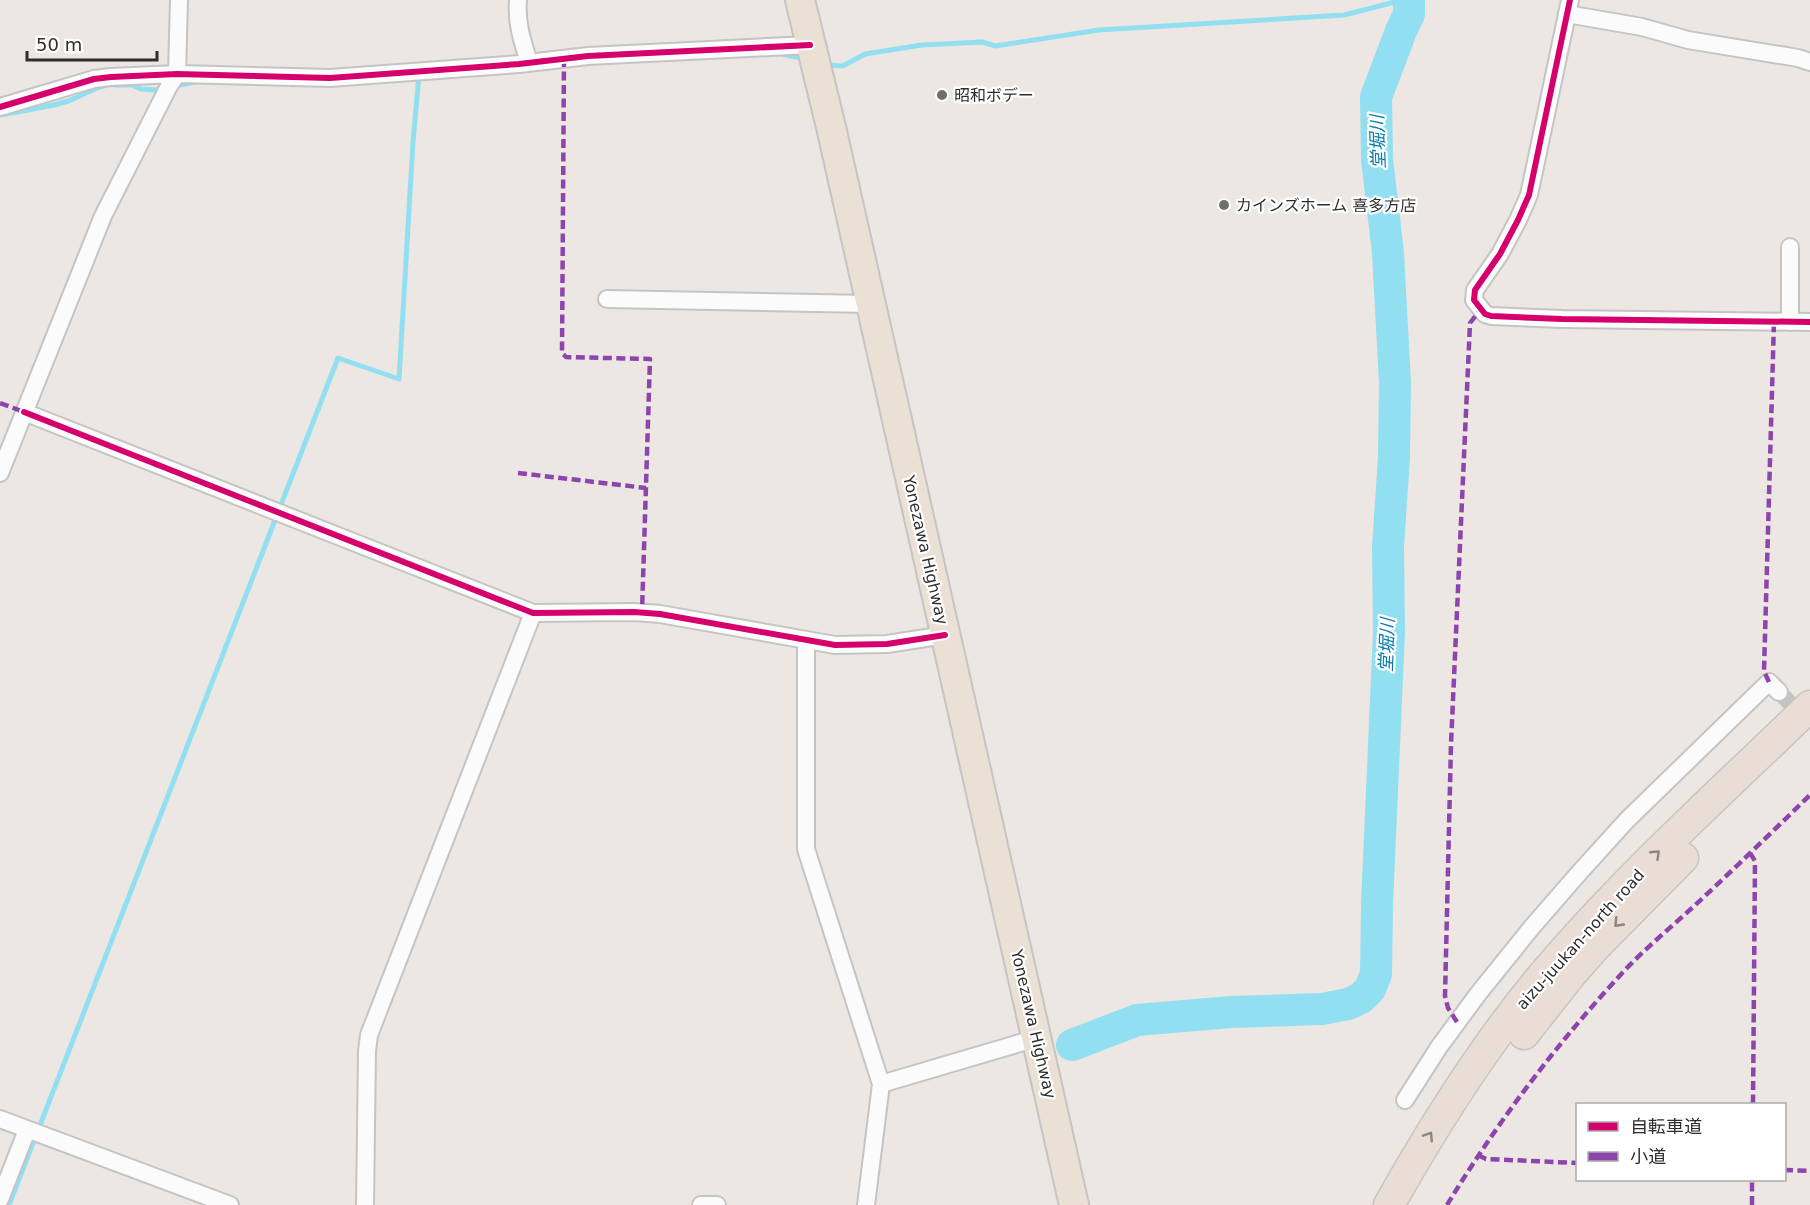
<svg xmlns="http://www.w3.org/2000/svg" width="1810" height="1205" font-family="'DejaVu Sans','Noto Sans JP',sans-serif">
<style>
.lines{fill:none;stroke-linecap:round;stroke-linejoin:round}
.stream{stroke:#92dff2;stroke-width:5}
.river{stroke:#92dff2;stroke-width:32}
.minor-tunnel{stroke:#c6c2bf;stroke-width:16;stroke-dasharray:16 8;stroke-linecap:butt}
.minor-casing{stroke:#c5c4c4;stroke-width:20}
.trunk-casing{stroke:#c6c4c3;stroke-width:32}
.motorway-casing{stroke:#c6c4c3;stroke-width:33}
.minor{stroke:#fcfbfb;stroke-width:16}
.trunk{stroke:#eae0d4;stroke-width:28}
.motorway{stroke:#eaddd5;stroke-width:30}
.quiet{stroke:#8e44ad;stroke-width:4.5;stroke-dasharray:9 4.5;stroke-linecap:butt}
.cycleway-casing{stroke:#fff;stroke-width:10}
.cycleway{stroke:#d6006c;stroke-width:6}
.oneway{stroke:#8c8581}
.poi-dot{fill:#706e6d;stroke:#fff;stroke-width:2}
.labels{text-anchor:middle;stroke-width:4.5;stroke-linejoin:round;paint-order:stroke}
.poi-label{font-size:16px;fill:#2d2d2d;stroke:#fff;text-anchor:start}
.street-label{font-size:16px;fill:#2d2d2d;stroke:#fff}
.water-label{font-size:18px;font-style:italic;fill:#037dac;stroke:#fff}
</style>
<rect width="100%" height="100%" fill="#ece7e3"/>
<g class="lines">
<g class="stream">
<polyline points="782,54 805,59"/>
<polyline points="825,65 843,66 865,54 922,45 982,42 995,46 1099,30 1344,15 1403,0"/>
<polyline points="116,85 132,85 141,89 155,90 163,88"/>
<polyline points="175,86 195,82"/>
<path d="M0,115C21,111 44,108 65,102C79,98 90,89 104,86"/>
<polyline points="9,1205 338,358 399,379 413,142 419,75"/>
</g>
<polyline class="river" points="1072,1045 1137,1020 1231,1012 1322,1009 1348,1004 1361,998 1370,989 1376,974 1377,904 1389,632 1388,547 1394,457 1395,383 1388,253 1377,159 1376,97 1401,31 1409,14 1409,0"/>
<polyline class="minor-tunnel" points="1779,692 1806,719"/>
<defs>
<g id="minor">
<path d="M518,0C516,22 522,41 529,62"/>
<polyline points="1570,0 1529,195 1518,220 1500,254 1475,290 1474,300 1485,314 1491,316 1562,319 1810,322"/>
<polyline points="1567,14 1642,27 1688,40 1798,58 1810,62"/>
<polyline points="0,107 94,79 111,77 177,74 330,78 519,64 588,56 810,45"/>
<polyline points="1790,247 1790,322"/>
<polyline points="607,299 870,304"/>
<polyline points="24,412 533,613 634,612 660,614 835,645 887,644 945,635"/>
<polyline points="0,473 103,216 169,86 177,74 179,0"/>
<polyline points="806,645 806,849 881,1084 866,1205"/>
<polyline points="881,1084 1037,1038"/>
<polyline points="1405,1100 1439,1047 1478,994 1532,927 1579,873 1627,820 1769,682 1779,692"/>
<polyline points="0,1119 230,1205"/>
<polyline points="0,1199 27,1130"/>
<polyline points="365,1205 367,1051 369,1035 533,613"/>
<polyline points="701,1205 717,1205"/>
</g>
<polyline id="trunk" points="800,0 831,127 1074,1205"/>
<g id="motorway">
<polyline points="1524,1034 1572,973 1595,947 1683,858"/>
<path d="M1389,1205C1434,1125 1484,1045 1544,974C1625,878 1720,793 1810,706"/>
</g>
</defs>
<use href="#minor" class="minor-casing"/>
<use href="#trunk" class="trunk-casing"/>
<use href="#motorway" class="motorway-casing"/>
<use href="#minor" class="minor"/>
<use href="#trunk" class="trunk"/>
<use href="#motorway" class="motorway"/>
<g class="quiet">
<polyline points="564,58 562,353 566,357 650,359 642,612"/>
<polyline points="0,403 24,412"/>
<polyline points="518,473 646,488"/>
<polyline points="1769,682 1764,671 1774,321"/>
<polyline points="1750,853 1755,861 1753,1104"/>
<polyline points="1457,1022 1448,1008 1445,996 1451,744 1470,323 1480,310"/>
<polyline points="1478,1155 1486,1159 1578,1163"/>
<polyline points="1784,1170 1810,1171"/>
<path d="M1447,1205C1498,1121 1558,1042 1625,970C1646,948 1670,928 1692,908C1732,871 1771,833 1810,795"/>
<polyline points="1752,1205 1752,1180"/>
</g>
<defs>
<g id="cycleway">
<polyline points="1570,0 1529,195 1518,220 1500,254 1475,290 1474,300 1485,314 1491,316 1562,319 1810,322"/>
<polyline points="0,107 94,79 111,77 177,74 330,78 519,64 588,56 810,45"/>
<polyline points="24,412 533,613 634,612 660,614 835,645 887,644 945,635"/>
</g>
</defs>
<use href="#cycleway" class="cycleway-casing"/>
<use href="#cycleway" class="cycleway"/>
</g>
<defs><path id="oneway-chevron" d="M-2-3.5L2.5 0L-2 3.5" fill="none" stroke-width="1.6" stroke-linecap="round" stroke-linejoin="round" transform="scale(1.5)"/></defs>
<g class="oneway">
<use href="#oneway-chevron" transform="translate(1656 854) rotate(-44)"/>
<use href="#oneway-chevron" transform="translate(1618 923) rotate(134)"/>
<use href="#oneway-chevron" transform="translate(1429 1136) rotate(-57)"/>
</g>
<g class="poi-dot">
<circle cx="942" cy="95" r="6"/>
<circle cx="1224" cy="205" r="6"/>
</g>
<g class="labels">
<g class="poi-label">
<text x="954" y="101">昭和ボデー</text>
<text x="1236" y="211">カインズホーム 喜多方店</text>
</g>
<g class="street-label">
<text transform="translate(926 550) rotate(77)" y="6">Yonezawa Highway</text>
<text transform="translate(1580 939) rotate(-48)" y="6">aizu-juukan-north road</text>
<text transform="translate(1034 1024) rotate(77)" y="6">Yonezawa Highway</text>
</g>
<g class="water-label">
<text transform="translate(1378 142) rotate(-92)" y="6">堂堀川</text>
<text transform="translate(1387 645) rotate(-88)" y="6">堂堀川</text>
</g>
</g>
<rect x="1576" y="1103" width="210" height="78" fill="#ffffff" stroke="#ababab" stroke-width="1.5"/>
<rect x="1588" y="1122" width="30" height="9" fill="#d6006c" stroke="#ababab" stroke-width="1.5"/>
<text x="1630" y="1133" font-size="18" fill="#2d2d2d">自転車道</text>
<rect x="1588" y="1152" width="30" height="9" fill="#8e44ad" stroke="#ababab" stroke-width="1.5"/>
<text x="1630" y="1163" font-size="18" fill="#2d2d2d">小道</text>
<path d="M27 51v9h130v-9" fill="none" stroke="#2d2d2d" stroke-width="3"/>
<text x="36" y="51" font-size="18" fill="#2d2d2d" stroke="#ffffff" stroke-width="4.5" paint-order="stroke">50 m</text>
</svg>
